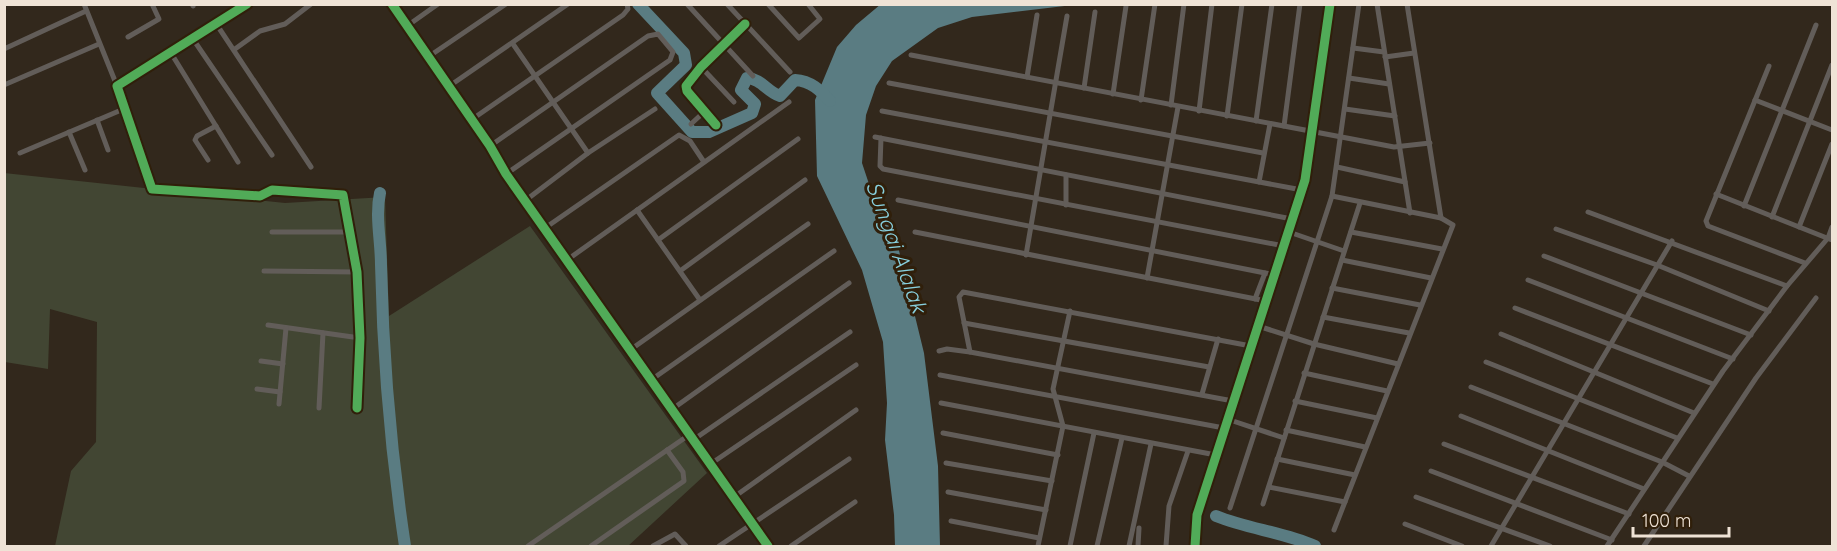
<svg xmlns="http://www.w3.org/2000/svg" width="1837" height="551" font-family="Quicksand,sans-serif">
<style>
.green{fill:#424633}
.water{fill:#5a7c82}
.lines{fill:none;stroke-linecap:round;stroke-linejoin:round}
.river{stroke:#5a7c82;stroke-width:12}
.minor{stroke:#625d59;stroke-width:5}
.cycleway-casing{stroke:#301f0a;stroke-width:13}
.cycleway{stroke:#51ab58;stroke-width:9}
.labels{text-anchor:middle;stroke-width:6;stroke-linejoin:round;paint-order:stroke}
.water-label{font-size:22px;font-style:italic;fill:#88d0de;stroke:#301f0a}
</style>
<rect width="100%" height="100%" fill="#32281c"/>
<polygon class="green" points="4,173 285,203 385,197 389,316 530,226 707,473 628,546 55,546 71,471 96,442 97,322 50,309 48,369 5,362"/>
<polygon class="water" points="881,4 1073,5 972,17 938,28 892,61 876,86 866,115 862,163 874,199 892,222 924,353 938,466 940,546 895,546 894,515 885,440 887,403 883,342 862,270 817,176 815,100 837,47 856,25"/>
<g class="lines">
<g class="river">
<path d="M638,4L684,53L686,65L657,93L692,132H709L752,113L755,104L741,90L747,78C762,79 767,92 780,96L795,80C811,81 820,90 830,101"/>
<path d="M380,193C375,216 381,241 381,265C383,359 391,453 405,546"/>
<path d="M1216,516C1248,529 1283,532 1315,546"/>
</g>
<g class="minor">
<polyline points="84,4 117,86"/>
<polyline points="192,4 193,6"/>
<polyline points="247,4 117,86 152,189 260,196 272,190 343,195 357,272 360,338 357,408"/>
<polyline points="392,4 490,146 506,174 768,546"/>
<polyline points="687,4 753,76"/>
<polyline points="727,4 790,72"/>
<polyline points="768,4 799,38 820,19 808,4"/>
<polyline points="1377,4 1410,213"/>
<polyline points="1407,4 1441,218"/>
<polyline points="217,25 311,167"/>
<polyline points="407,26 438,4"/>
<polyline points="128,37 159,19 152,4"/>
<polyline points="193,39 272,155"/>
<polyline points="513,44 588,153"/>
<polyline points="1353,48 1384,52"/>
<polyline points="4,49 86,11"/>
<polyline points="235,49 260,31 285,24 311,4"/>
<polyline points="171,53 238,162"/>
<polyline points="911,55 1394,147 1430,143"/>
<polyline points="428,57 506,4"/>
<polyline points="1385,57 1414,53"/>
<polyline points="1769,66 1706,221 1708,226 1805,263"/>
<polyline points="701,67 734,102"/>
<polyline points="1027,77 1037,15"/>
<polyline points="1349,78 1389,84"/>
<polyline points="889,83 1263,153"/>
<polyline points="4,85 99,44"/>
<polyline points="448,87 568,4"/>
<polyline points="1084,88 1095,12"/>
<polyline points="1113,94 1126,6"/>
<polyline points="1141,100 1155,4"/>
<polyline points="1755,100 1832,130"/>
<polyline points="1171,105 1184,4"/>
<polyline points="1345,109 1395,116"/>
<polyline points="882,111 1302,190"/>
<polyline points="1199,111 1212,4"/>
<polyline points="1227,116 1242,4"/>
<polyline points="97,120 108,150"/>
<polyline points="471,120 623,15 628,9 627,4"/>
<polyline points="1256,121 1272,4"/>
<polyline points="691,124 704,112"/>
<polyline points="716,125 687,91 686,86 701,67 745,24"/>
<polyline points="1284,126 1300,4"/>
<polyline points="69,132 85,170"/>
<polyline points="875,137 1292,219"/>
<polyline points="881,138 880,166 883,169 1284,246"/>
<polyline points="490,146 648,36 658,34 673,52 670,60 506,174"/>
<polyline points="20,153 126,108"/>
<polyline points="208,160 195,140 197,136 216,126"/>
<polyline points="1337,167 1405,182"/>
<polyline points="1066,175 1066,205"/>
<polyline points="1259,182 1270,124"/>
<polyline points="1716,194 1832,240"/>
<polyline points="1332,196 1441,218 1453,225 1334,530"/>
<polyline points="526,200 588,153 655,109"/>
<polyline points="898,200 1275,275"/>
<polyline points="1744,206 1816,25"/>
<polyline points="637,210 700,300"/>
<polyline points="1588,212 1787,286"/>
<polyline points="1772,217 1832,65"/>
<polyline points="1799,227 1832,144"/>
<polyline points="545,228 679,135 690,141 704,162"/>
<polyline points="1556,229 1657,265 1769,311"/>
<polyline points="272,232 350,232"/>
<polyline points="915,232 1266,301"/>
<polyline points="1289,232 1344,251"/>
<polyline points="1351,232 1442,249"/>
<polyline points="658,240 798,139"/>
<polyline points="1026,255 1067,16"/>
<polyline points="1544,256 1751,335"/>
<polyline points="567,260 789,102"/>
<polyline points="1342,260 1431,278"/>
<polyline points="264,271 357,272"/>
<polyline points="680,271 805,180"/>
<polyline points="1147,278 1178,107"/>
<polyline points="1528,280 1733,359"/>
<polyline points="1332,288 1420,305"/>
<polyline points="1255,299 1265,273"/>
<polyline points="1515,308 1713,384"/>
<polyline points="1323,317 1409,333"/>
<polyline points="964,323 1209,367"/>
<polyline points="268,325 360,338"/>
<polyline points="1258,326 1314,344 1398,364"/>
<polyline points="1501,334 1694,413"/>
<polyline points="630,350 808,224"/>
<polyline points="939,351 947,349 970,352 1233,401"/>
<polyline points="970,352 959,297 963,292 1251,346"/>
<polyline points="261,361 283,364"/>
<polyline points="1486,362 1677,438"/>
<polyline points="1304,373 1387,391"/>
<polyline points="940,375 1224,428"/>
<polyline points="651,380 834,251"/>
<polyline points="1471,387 1662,462 1689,476"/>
<polyline points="257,389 280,392"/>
<polyline points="1202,394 1218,339"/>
<polyline points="1295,401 1377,418"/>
<polyline points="941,403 1216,455"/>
<polyline points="279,404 286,328"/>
<polyline points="319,408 323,333"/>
<polyline points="671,410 849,283"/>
<polyline points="1461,416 1644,489"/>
<polyline points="1227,419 1284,438"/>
<polyline points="1286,430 1365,447"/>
<polyline points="943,433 1058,455"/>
<polyline points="693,440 850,332"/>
<polyline points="1444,444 1629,514"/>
<polyline points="1277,459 1355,475"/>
<polyline points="946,463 1052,481"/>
<polyline points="709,465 856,365"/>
<polyline points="1431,471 1612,540"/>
<polyline points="1269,487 1345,502"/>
<polyline points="948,492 1046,510"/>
<polyline points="734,497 856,410"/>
<polyline points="1416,497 1550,546"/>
<polyline points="1263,504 1360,203"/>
<polyline points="1230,508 1332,196 1359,4"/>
<polyline points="951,521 1039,538"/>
<polyline points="1405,524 1462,546"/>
<polyline points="528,546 689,435"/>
<polyline points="591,546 684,481 683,472 667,450"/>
<polyline points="653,546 675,534 686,546"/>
<polyline points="719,546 849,459"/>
<polyline points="791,546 855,502"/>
<polyline points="1038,546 1063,426 1053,389 1070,311"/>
<polyline points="1070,546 1094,433"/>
<polyline points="1097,546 1122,438"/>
<polyline points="1129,546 1151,444"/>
<polyline points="1138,546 1139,528"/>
<polyline points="1166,546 1169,506 1188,451"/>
<polyline points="1195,546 1197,515 1305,180 1330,4"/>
<polyline points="1491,546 1672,241"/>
<polyline points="1607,546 1723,371 1787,286 1828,238 1832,227"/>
<polyline points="1644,546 1756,378 1816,298"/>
</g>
<defs>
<g id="cycleway">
<polyline points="247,4 117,86 152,189 260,196 272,190 343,195 357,272 360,338 357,408"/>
<polyline points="392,4 490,146 506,174 768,546"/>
<polyline points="716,125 687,91 686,86 701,67 745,24"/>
<polyline points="1195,546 1197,515 1305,180 1330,4"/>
</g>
</defs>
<use href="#cycleway" class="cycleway-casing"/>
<use href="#cycleway" class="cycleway"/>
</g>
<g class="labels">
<g class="water-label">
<text transform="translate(897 247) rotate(70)" y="8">Sungai Alalak</text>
</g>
</g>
<rect width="1837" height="551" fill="none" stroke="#efe3d6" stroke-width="12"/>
<path d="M1633 527v9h96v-9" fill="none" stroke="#efe3d6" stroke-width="3"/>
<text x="1642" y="527" font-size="18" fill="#efe3d6" stroke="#301f0a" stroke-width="4.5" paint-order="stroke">100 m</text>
</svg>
